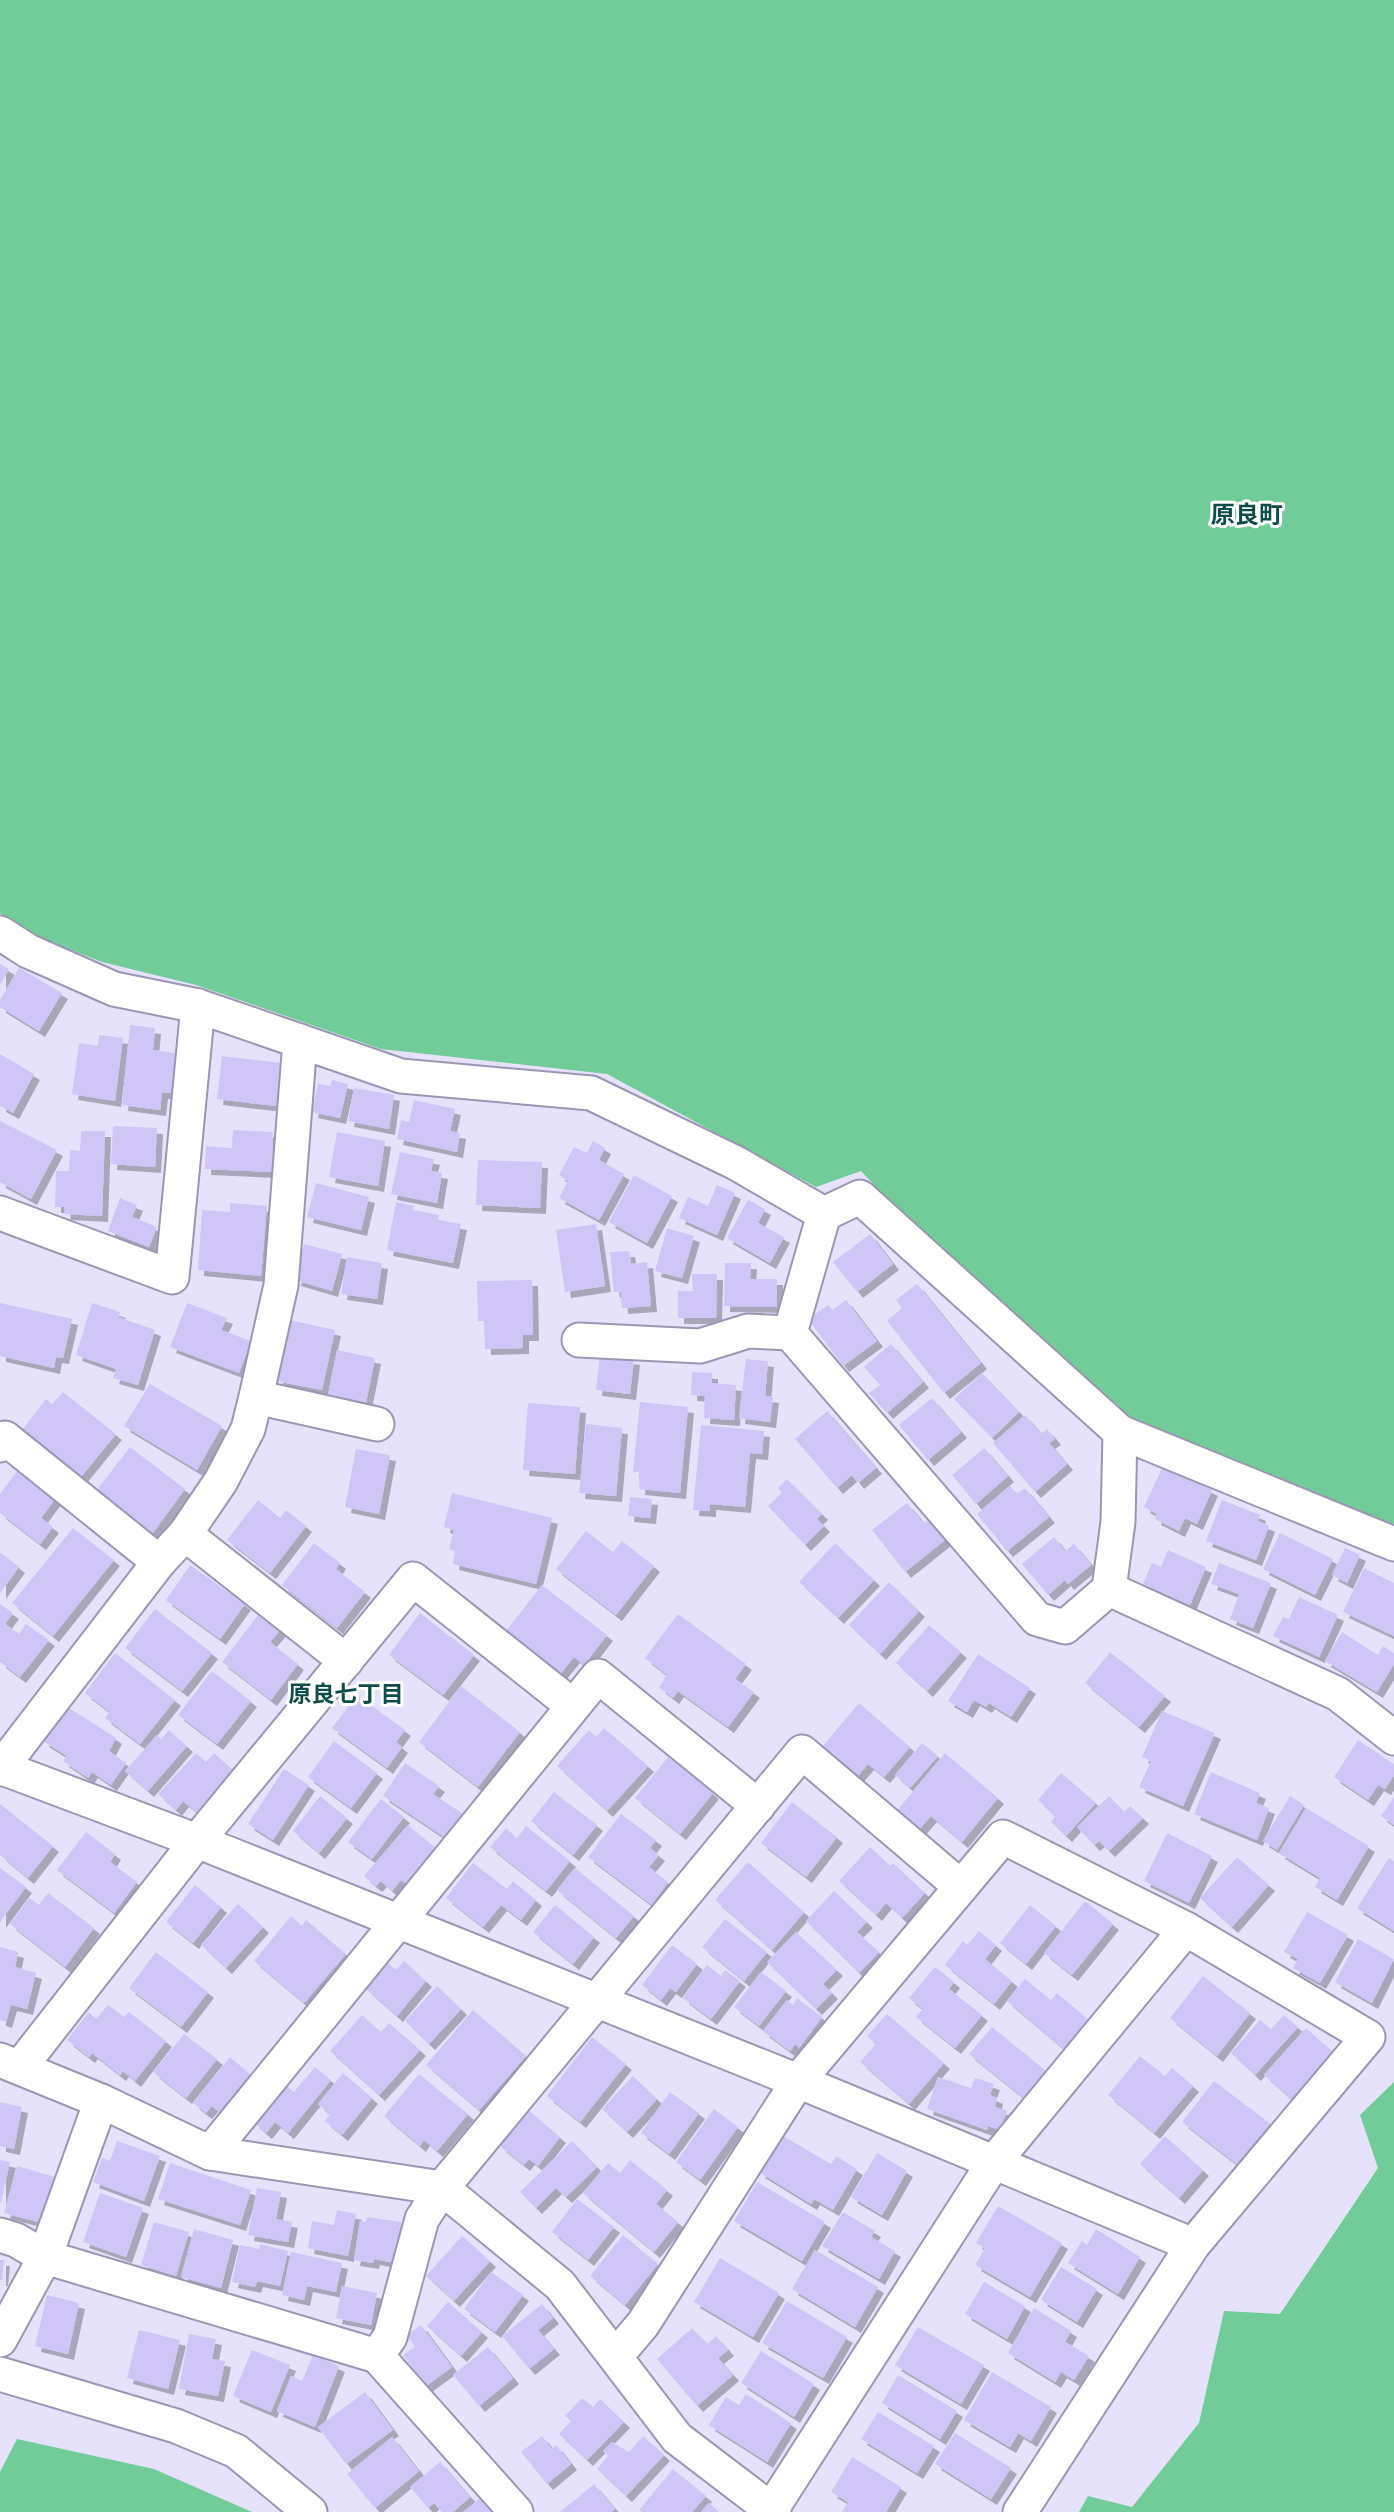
<svg xmlns="http://www.w3.org/2000/svg" width="1394" height="2512" font-family="'Golos Text','Noto Sans JP',sans-serif">
<style>
.forest{fill:#72cc99}
.building{fill:#d0c5f7;filter:url(#shadow)}
.lines{fill:none;stroke-linecap:round;stroke-linejoin:round}
.minor-casing{stroke:#9b96b3;stroke-width:37}
.minor{stroke:#fff;stroke-width:33}
.labels{text-anchor:middle;stroke-width:6;stroke-linejoin:round;paint-order:stroke}
.neighbourhood-label{font-size:23px;font-weight:bold;fill:#0c4c49;stroke:#fff}
.quarter-label{font-size:24px;font-weight:bold;fill:#0c4c49;stroke:#fff}
</style>
<defs>
<filter id="shadow"><feDropShadow dx="6" dy="6" stdDeviation="0" flood-color="#0004"/></filter>
</defs>
<rect width="100%" height="100%" fill="#e7e2fc"/>
<g class="forest">
<polygon points="0,0 1394,0 1394,1529 1129,1417 935,1249 861,1171 816,1187 607,1074 381,1049 196,985 102,962 25,932 0,913"/>
<polygon points="1394,2082 1394,2512 1079,2512 1088,2496 1132,2507 1199,2423 1224,2311 1280,2314 1378,2168 1360,2115"/>
<polygon points="17,2439 154,2469 252,2512 0,2512 0,2472"/>
</g>
<g class="building">
<polygon points="0,964 9,969 0,985"/>
<polygon points="19,968 62,993 39,1031 0,1007 0,1000"/>
<polygon points="130,1025 155,1028 153,1050 176,1053 172,1093 162,1093 160,1110 122,1105"/>
<polygon points="99,1035 123,1038 115,1101 72,1094 79,1043 98,1046"/>
<polygon points="0,1054 34,1074 13,1113 0,1106"/>
<polygon points="222,1056 281,1063 276,1106 217,1099"/>
<polygon points="332,1080 348,1084 340,1118 312,1112 318,1084 330,1086"/>
<polygon points="354,1088 394,1095 389,1129 348,1121"/>
<polygon points="414,1100 455,1109 450,1131 460,1133 457,1152 397,1139 401,1120 409,1122"/>
<polygon points="0,1121 57,1150 31,1199 0,1182"/>
<polygon points="113,1126 157,1128 155,1167 111,1164"/>
<polygon points="233,1130 273,1132 272,1172 205,1169 206,1146 232,1148"/>
<polygon points="81,1131 105,1131 102,1216 65,1214 64,1207 55,1207 56,1171 69,1171 70,1150 80,1151"/>
<polygon points="337,1132 385,1141 378,1186 329,1177"/>
<polygon points="593,1141 605,1148 599,1160 624,1174 599,1220 559,1198 568,1181 559,1175 574,1147 587,1153"/>
<polygon points="400,1152 434,1159 431,1171 442,1173 437,1203 391,1194"/>
<polygon points="478,1160 542,1162 540,1208 476,1205"/>
<polygon points="634,1175 672,1196 647,1243 609,1222"/>
<polygon points="316,1183 369,1197 361,1230 307,1217"/>
<polygon points="717,1185 735,1193 717,1235 679,1218 688,1197 708,1206"/>
<polygon points="120,1198 137,1205 132,1217 157,1227 149,1247 108,1231"/>
<polygon points="748,1200 765,1209 758,1223 784,1237 770,1263 727,1238"/>
<polygon points="396,1202 414,1206 413,1210 439,1215 438,1220 461,1224 453,1263 387,1250"/>
<polygon points="230,1203 267,1206 261,1276 198,1270 202,1210 230,1212"/>
<polygon points="596,1224 605,1286 565,1292 556,1230"/>
<polygon points="667,1228 694,1236 682,1278 655,1271"/>
<polygon points="870,1234 893,1264 857,1292 833,1262"/>
<polygon points="304,1244 342,1254 332,1291 295,1280"/>
<polygon points="629,1251 631,1264 647,1262 651,1306 622,1308 621,1292 614,1292 610,1252"/>
<polygon points="347,1257 382,1263 377,1299 341,1294"/>
<polygon points="725,1263 751,1263 750,1279 777,1279 777,1307 724,1306"/>
<polygon points="692,1274 717,1274 716,1318 678,1318 678,1291 693,1291"/>
<polygon points="532,1280 533,1335 523,1335 523,1348 485,1349 484,1321 478,1321 477,1281"/>
<polygon points="917,1284 981,1363 944,1393 887,1321 902,1308 896,1300"/>
<polygon points="846,1300 877,1341 843,1366 808,1319 828,1305 832,1310"/>
<polygon points="0,1303 72,1319 63,1358 56,1357 54,1368 0,1356"/>
<polygon points="92,1303 120,1312 118,1317 155,1330 138,1385 113,1378 116,1369 76,1355"/>
<polygon points="187,1303 227,1318 221,1330 251,1341 239,1373 170,1347"/>
<polygon points="289,1320 335,1330 322,1390 276,1381"/>
<polygon points="891,1344 923,1382 887,1413 869,1393 880,1385 864,1367"/>
<polygon points="337,1350 375,1358 366,1403 328,1395"/>
<polygon points="600,1355 634,1359 630,1394 596,1390"/>
<polygon points="746,1359 768,1361 765,1396 773,1397 770,1422 739,1418"/>
<polygon points="692,1372 712,1373 712,1383 736,1385 734,1420 704,1418 705,1396 691,1395"/>
<polygon points="982,1373 1019,1412 992,1438 954,1399"/>
<polygon points="150,1384 222,1426 197,1470 124,1426"/>
<polygon points="63,1392 116,1434 81,1477 22,1430 46,1399 52,1404"/>
<polygon points="932,1398 961,1432 928,1460 899,1425"/>
<polygon points="640,1402 688,1407 680,1493 639,1489 640,1472 633,1472"/>
<polygon points="528,1403 580,1407 575,1474 523,1470"/>
<polygon points="827,1411 876,1468 858,1483 852,1475 837,1488 795,1439"/>
<polygon points="1025,1415 1041,1434 1047,1429 1055,1439 1049,1443 1067,1464 1035,1492 993,1443"/>
<polygon points="586,1424 622,1428 616,1496 579,1493"/>
<polygon points="701,1425 764,1431 762,1454 750,1453 745,1507 710,1504 710,1511 693,1510"/>
<polygon points="130,1447 185,1489 152,1534 96,1491"/>
<polygon points="984,1448 1008,1476 976,1504 952,1475"/>
<polygon points="356,1449 390,1455 379,1514 345,1507"/>
<polygon points="1163,1466 1212,1490 1197,1524 1185,1518 1179,1531 1155,1519 1157,1514 1144,1507"/>
<polygon points="18,1470 55,1499 41,1518 53,1527 40,1544 0,1513 0,1494"/>
<polygon points="787,1479 822,1514 817,1519 824,1526 805,1545 768,1506 782,1493 778,1488"/>
<polygon points="1010,1486 1017,1494 1025,1488 1049,1517 1007,1551 977,1514"/>
<polygon points="452,1493 552,1518 536,1584 453,1564 455,1551 449,1549 454,1530 444,1527"/>
<polygon points="630,1497 652,1499 650,1518 628,1516"/>
<polygon points="258,1500 280,1518 286,1510 306,1526 270,1573 227,1540"/>
<polygon points="1222,1500 1260,1515 1258,1521 1269,1526 1256,1560 1206,1541"/>
<polygon points="907,1503 924,1524 930,1519 945,1540 905,1572 872,1530"/>
<polygon points="73,1528 114,1560 53,1636 12,1603"/>
<polygon points="586,1531 613,1552 622,1541 654,1566 616,1615 556,1569"/>
<polygon points="1280,1533 1333,1559 1315,1595 1263,1569"/>
<polygon points="1054,1537 1065,1551 1074,1544 1091,1565 1068,1584 1065,1580 1048,1595 1022,1564"/>
<polygon points="314,1543 340,1563 336,1569 365,1592 337,1628 282,1585"/>
<polygon points="835,1543 874,1580 838,1618 799,1582"/>
<polygon points="1345,1548 1360,1555 1347,1583 1332,1575"/>
<polygon points="1168,1550 1206,1567 1190,1605 1143,1584 1152,1563 1161,1567"/>
<polygon points="0,1552 19,1567 0,1593"/>
<polygon points="1219,1563 1271,1583 1253,1628 1230,1619 1239,1594 1211,1584"/>
<polygon points="190,1565 245,1604 220,1639 166,1600"/>
<polygon points="1364,1568 1394,1583 1394,1636 1343,1612"/>
<polygon points="889,1582 919,1611 880,1654 849,1625"/>
<polygon points="542,1585 607,1635 584,1665 574,1657 561,1673 506,1631"/>
<polygon points="1299,1597 1338,1615 1319,1657 1273,1636 1283,1617 1289,1619"/>
<polygon points="0,1604 13,1613 5,1624 19,1634 26,1624 49,1640 20,1677 0,1662"/>
<polygon points="155,1609 212,1653 182,1691 125,1648"/>
<polygon points="261,1611 282,1628 270,1642 298,1664 271,1700 222,1662"/>
<polygon points="420,1613 474,1655 443,1695 389,1655"/>
<polygon points="678,1614 746,1664 735,1679 754,1692 728,1727 678,1691 673,1698 659,1687 667,1675 645,1658"/>
<polygon points="929,1625 961,1652 927,1691 896,1663"/>
<polygon points="1342,1632 1378,1655 1383,1646 1394,1653 1394,1664 1377,1692 1325,1661"/>
<polygon points="1110,1652 1165,1696 1139,1727 1085,1683"/>
<polygon points="115,1653 175,1700 140,1744 105,1718 110,1712 85,1693"/>
<polygon points="978,1654 1030,1688 1011,1717 989,1703 986,1707 974,1700 967,1712 948,1701"/>
<polygon points="212,1671 251,1701 217,1744 178,1715"/>
<polygon points="461,1686 520,1732 478,1787 419,1742"/>
<polygon points="357,1695 405,1730 396,1742 402,1747 387,1768 332,1728"/>
<polygon points="859,1703 910,1747 884,1777 868,1764 857,1777 822,1747"/>
<polygon points="66,1706 116,1738 109,1751 126,1763 111,1785 92,1772 88,1778 63,1761 67,1756 43,1741"/>
<polygon points="1162,1711 1215,1733 1183,1806 1139,1787 1151,1761 1142,1757"/>
<polygon points="604,1728 648,1766 607,1811 557,1766 589,1730 596,1737"/>
<polygon points="169,1730 187,1746 148,1791 125,1771 157,1735 161,1739"/>
<polygon points="1358,1740 1394,1764 1394,1775 1385,1789 1378,1785 1368,1800 1334,1777"/>
<polygon points="334,1741 377,1773 351,1808 308,1777"/>
<polygon points="922,1743 938,1756 910,1788 895,1775"/>
<polygon points="196,1753 206,1762 214,1753 234,1771 197,1813 183,1801 176,1810 158,1794"/>
<polygon points="945,1753 998,1798 962,1842 931,1816 916,1833 894,1814"/>
<polygon points="668,1757 713,1793 680,1834 635,1798"/>
<polygon points="405,1763 439,1786 433,1794 463,1814 447,1839 383,1796"/>
<polygon points="284,1769 309,1785 273,1840 248,1824"/>
<polygon points="1211,1772 1260,1793 1256,1803 1269,1808 1257,1840 1194,1814"/>
<polygon points="1061,1773 1096,1803 1066,1836 1051,1822 1055,1816 1038,1800"/>
<polygon points="554,1792 597,1825 573,1855 531,1821"/>
<polygon points="320,1796 347,1818 319,1853 293,1831"/>
<polygon points="1109,1796 1124,1812 1130,1806 1143,1818 1109,1851 1099,1841 1094,1845 1077,1827"/>
<polygon points="1290,1796 1304,1805 1277,1850 1263,1841"/>
<polygon points="1394,1797 1394,1825 1381,1816"/>
<polygon points="381,1799 404,1817 372,1859 348,1842"/>
<polygon points="792,1802 837,1837 806,1877 761,1843"/>
<polygon points="0,1804 53,1846 28,1878 0,1855"/>
<polygon points="1306,1808 1369,1846 1337,1900 1315,1887 1320,1878 1279,1853"/>
<polygon points="621,1814 656,1840 650,1848 659,1855 649,1867 668,1882 652,1905 588,1857"/>
<polygon points="408,1825 439,1851 409,1886 401,1880 392,1891 381,1881 376,1886 364,1876"/>
<polygon points="526,1826 570,1861 546,1891 490,1847 506,1828 517,1838"/>
<polygon points="86,1832 115,1854 110,1862 137,1882 114,1913 57,1870"/>
<polygon points="1167,1833 1212,1856 1189,1903 1144,1881"/>
<polygon points="870,1847 890,1866 893,1863 925,1893 902,1918 886,1903 876,1915 839,1881"/>
<polygon points="1237,1857 1269,1885 1232,1927 1200,1898"/>
<polygon points="1389,1858 1394,1861 1394,1931 1357,1908"/>
<polygon points="748,1862 804,1912 772,1950 715,1900"/>
<polygon points="473,1863 507,1889 513,1881 536,1900 521,1920 501,1905 483,1927 446,1898"/>
<polygon points="0,1868 26,1887 0,1922"/>
<polygon points="575,1868 634,1916 616,1938 557,1890"/>
<polygon points="195,1885 221,1907 193,1943 166,1922"/>
<polygon points="834,1891 867,1922 857,1932 879,1952 859,1973 806,1921"/>
<polygon points="48,1893 94,1928 65,1967 10,1924 29,1898 39,1905"/>
<polygon points="1085,1901 1113,1924 1072,1975 1044,1953"/>
<polygon points="238,1904 263,1927 226,1968 201,1945"/>
<polygon points="555,1905 594,1937 573,1964 533,1932"/>
<polygon points="1030,1905 1056,1926 1026,1964 1000,1943"/>
<polygon points="1307,1912 1348,1935 1320,1983 1293,1968 1298,1959 1284,1952"/>
<polygon points="291,1916 302,1926 306,1920 346,1954 304,2003 254,1961"/>
<polygon points="725,1919 767,1952 744,1981 702,1947"/>
<polygon points="979,1931 996,1945 985,1959 1012,1981 994,2004 945,1965 963,1941 967,1945"/>
<polygon points="796,1932 837,1970 823,1984 832,1993 816,2009 767,1962"/>
<polygon points="1358,1939 1394,1959 1372,2003 1335,1982"/>
<polygon points="672,1945 697,1964 676,1992 670,1988 661,2000 642,1985"/>
<polygon points="0,1947 18,1952 15,1967 36,1973 27,2009 11,2005 6,2022 0,2020"/>
<polygon points="156,1952 208,1992 181,2027 129,1988"/>
<polygon points="404,1961 426,1981 397,2016 366,1989 388,1963 396,1970"/>
<polygon points="707,1965 721,1976 725,1970 740,1981 711,2019 683,1998"/>
<polygon points="935,1967 954,1982 949,1989 982,2015 955,2048 916,2017 923,2009 909,1998"/>
<polygon points="761,1972 786,1991 759,2026 734,2007"/>
<polygon points="1203,1976 1250,2013 1217,2056 1170,2018"/>
<polygon points="1025,1979 1051,2000 1057,1993 1090,2021 1065,2050 1007,2001"/>
<polygon points="437,1986 461,2009 429,2044 405,2021"/>
<polygon points="797,1998 822,2017 799,2048 795,2044 790,2051 763,2031 787,2000 793,2005"/>
<polygon points="108,2005 124,2017 129,2012 166,2041 135,2081 123,2071 120,2075 92,2053 89,2057 67,2040 89,2012 96,2019"/>
<polygon points="473,2010 526,2056 479,2110 426,2065"/>
<polygon points="887,2014 944,2063 909,2104 860,2062 876,2044 867,2036"/>
<polygon points="362,2015 381,2032 389,2023 420,2050 379,2095 330,2051"/>
<polygon points="1284,2015 1298,2027 1255,2075 1231,2053 1260,2020 1271,2029"/>
<polygon points="992,2027 1046,2071 1024,2098 969,2054"/>
<polygon points="1306,2028 1333,2052 1291,2099 1264,2075"/>
<polygon points="184,2034 217,2059 186,2098 153,2072"/>
<polygon points="592,2037 626,2064 580,2122 547,2096"/>
<polygon points="1140,2056 1165,2076 1172,2068 1193,2086 1154,2133 1108,2095"/>
<polygon points="230,2057 250,2074 219,2112 212,2106 206,2113 193,2103"/>
<polygon points="315,2067 331,2080 288,2133 275,2122 266,2133 253,2122 284,2084 294,2092"/>
<polygon points="343,2073 372,2098 342,2135 325,2121 330,2114 318,2104"/>
<polygon points="419,2074 468,2114 437,2151 424,2140 420,2146 384,2116"/>
<polygon points="633,2076 657,2099 627,2132 602,2109"/>
<polygon points="938,2077 971,2088 975,2078 994,2084 990,2095 997,2098 995,2107 1007,2111 1000,2130 988,2126 987,2130 927,2109"/>
<polygon points="1214,2081 1271,2124 1239,2166 1182,2122"/>
<polygon points="670,2092 699,2113 669,2154 641,2133"/>
<polygon points="0,2102 22,2107 14,2149 0,2146"/>
<polygon points="714,2109 738,2127 700,2180 676,2162"/>
<polygon points="528,2110 560,2137 538,2166 529,2159 524,2165 500,2146"/>
<polygon points="781,2135 831,2164 836,2156 857,2169 833,2210 814,2199 811,2204 759,2172"/>
<polygon points="1165,2136 1203,2170 1179,2198 1140,2164"/>
<polygon points="117,2141 160,2156 144,2201 93,2182 102,2158 110,2161"/>
<polygon points="572,2141 597,2167 566,2197 556,2188 536,2208 520,2192"/>
<polygon points="877,2153 907,2171 882,2215 851,2197"/>
<polygon points="0,2160 10,2162 1,2202 0,2202"/>
<polygon points="630,2160 667,2190 656,2204 678,2222 654,2252 583,2193 608,2163 620,2173"/>
<polygon points="170,2163 251,2190 240,2225 158,2199"/>
<polygon points="17,2166 55,2177 42,2223 4,2213"/>
<polygon points="757,2182 825,2222 802,2261 734,2221"/>
<polygon points="257,2188 281,2192 276,2219 292,2222 288,2242 248,2235"/>
<polygon points="100,2193 143,2208 126,2257 83,2242"/>
<polygon points="577,2199 614,2227 588,2260 552,2232"/>
<polygon points="998,2206 1062,2243 1030,2297 975,2265 985,2248 976,2243"/>
<polygon points="337,2210 356,2214 348,2256 308,2248 312,2221 334,2225"/>
<polygon points="843,2212 875,2231 871,2237 895,2251 879,2279 822,2246"/>
<polygon points="367,2217 401,2222 395,2263 374,2259 373,2263 354,2260 360,2221 366,2222"/>
<polygon points="154,2222 189,2232 176,2276 141,2265"/>
<polygon points="194,2229 233,2240 221,2288 181,2277"/>
<polygon points="1096,2229 1140,2257 1118,2294 1068,2263 1082,2241 1087,2245"/>
<polygon points="623,2235 658,2264 625,2305 590,2276"/>
<polygon points="462,2236 490,2261 454,2301 426,2276"/>
<polygon points="260,2244 288,2251 280,2286 257,2281 255,2287 232,2282 240,2245 259,2249"/>
<polygon points="815,2250 878,2287 855,2327 792,2289"/>
<polygon points="291,2252 342,2263 336,2292 307,2286 304,2300 282,2295"/>
<polygon points="720,2258 779,2293 753,2337 694,2302"/>
<polygon points="0,2260 4,2260 2,2280 0,2280"/>
<polygon points="1061,2267 1097,2289 1077,2322 1041,2300"/>
<polygon points="491,2272 523,2295 495,2332 464,2309"/>
<polygon points="984,2282 1025,2306 1007,2339 965,2314"/>
<polygon points="342,2286 377,2293 371,2325 336,2318"/>
<polygon points="47,2295 79,2303 68,2354 35,2346"/>
<polygon points="787,2301 847,2337 823,2378 762,2343"/>
<polygon points="448,2302 482,2332 461,2356 427,2326"/>
<polygon points="542,2304 553,2318 538,2330 554,2349 529,2369 502,2336"/>
<polygon points="1034,2308 1071,2331 1065,2342 1089,2356 1074,2380 1061,2372 1055,2382 1008,2353"/>
<polygon points="421,2325 452,2367 426,2386 403,2355 415,2347 407,2335"/>
<polygon points="918,2327 984,2365 961,2404 895,2365"/>
<polygon points="692,2328 707,2344 716,2336 728,2350 718,2358 733,2375 697,2406 657,2359"/>
<polygon points="139,2330 180,2340 168,2389 127,2378"/>
<polygon points="189,2334 216,2339 212,2359 225,2361 218,2396 179,2389"/>
<polygon points="488,2347 513,2378 479,2406 453,2375"/>
<polygon points="252,2350 290,2365 271,2412 233,2396"/>
<polygon points="761,2351 814,2384 794,2417 741,2383"/>
<polygon points="313,2355 339,2366 315,2427 277,2411 291,2376 302,2381"/>
<polygon points="992,2372 1051,2407 1031,2441 1018,2433 1010,2447 964,2420"/>
<polygon points="898,2375 957,2411 940,2439 882,2403"/>
<polygon points="365,2392 393,2430 346,2464 318,2427"/>
<polygon points="746,2394 791,2423 767,2462 709,2425 726,2397 739,2405"/>
<polygon points="582,2398 593,2407 600,2399 624,2422 587,2460 559,2434 571,2421 565,2416"/>
<polygon points="878,2412 934,2446 917,2473 861,2439"/>
<polygon points="955,2433 1011,2468 991,2499 935,2464"/>
<polygon points="542,2436 552,2449 556,2445 571,2464 547,2484 521,2452"/>
<polygon points="643,2436 664,2455 626,2496 597,2469 608,2456 603,2451 612,2442 629,2452"/>
<polygon points="392,2437 419,2471 375,2508 347,2474"/>
<polygon points="852,2457 901,2487 886,2512 842,2512 848,2502 831,2492"/>
<polygon points="440,2462 470,2497 453,2512 442,2512 434,2503 428,2508 410,2487"/>
<polygon points="673,2469 706,2496 692,2512 642,2512 639,2510"/>
<polygon points="594,2484 615,2509 611,2512 560,2512"/>
<polygon points="483,2496 496,2512 463,2512"/>
<polygon points="709,2503 719,2512 701,2512"/>
</g>
<g class="lines">
<defs>
<g id="minor">
<polyline points="0,933 28,951 114,989 198,1006 401,1076 591,1093 736,1163 824,1214"/>
<polyline points="0,1213 172,1277 198,1006"/>
<polyline points="579,1340 700,1346 748,1331 790,1333"/>
<polyline points="256,1397 377,1424"/>
<polyline points="0,1445 5,1438 159,1562"/>
<polyline points="185,1534 346,1661"/>
<polyline points="1394,1544 1120,1432 860,1197 824,1214 790,1333 1037,1619 1065,1627 1109,1589 1338,1694 1394,1738"/>
<polyline points="1109,1589 1118,1522 1120,1432"/>
<polyline points="0,1767 197,1841 798,2081 1193,2245"/>
<polyline points="0,1769 159,1562 185,1534 221,1481 248,1429 256,1397 281,1285 300,1041"/>
<polyline points="0,2060 101,2101 210,2153 442,2188 560,2285 677,2438 774,2512"/>
<polyline points="20,2067 197,1841 413,1579 573,1706"/>
<polyline points="210,2153 598,1676 758,1806"/>
<polyline points="0,2235 16,2240 45,2257 377,2356 516,2512"/>
<polyline points="0,2340 45,2257 101,2101"/>
<polyline points="377,2356 390,2337 422,2219 442,2188 802,1752 961,1887"/>
<polyline points="616,2356 643,2324 798,2081 1003,1837 1186,1929 1368,2037 1193,2245 1020,2512"/>
<polyline points="0,2374 176,2426 236,2451 310,2512"/>
<polyline points="771,2510 994,2162 1186,1929"/>
</g>
</defs>
<use href="#minor" class="minor-casing"/>
<use href="#minor" class="minor"/>
</g>
<g class="labels">
<g class="neighbourhood-label">
<text x="346" y="1702">原良七丁目</text>
</g>
<g class="quarter-label">
<text x="1247" y="523">原良町</text>
</g>
</g>
</svg>
